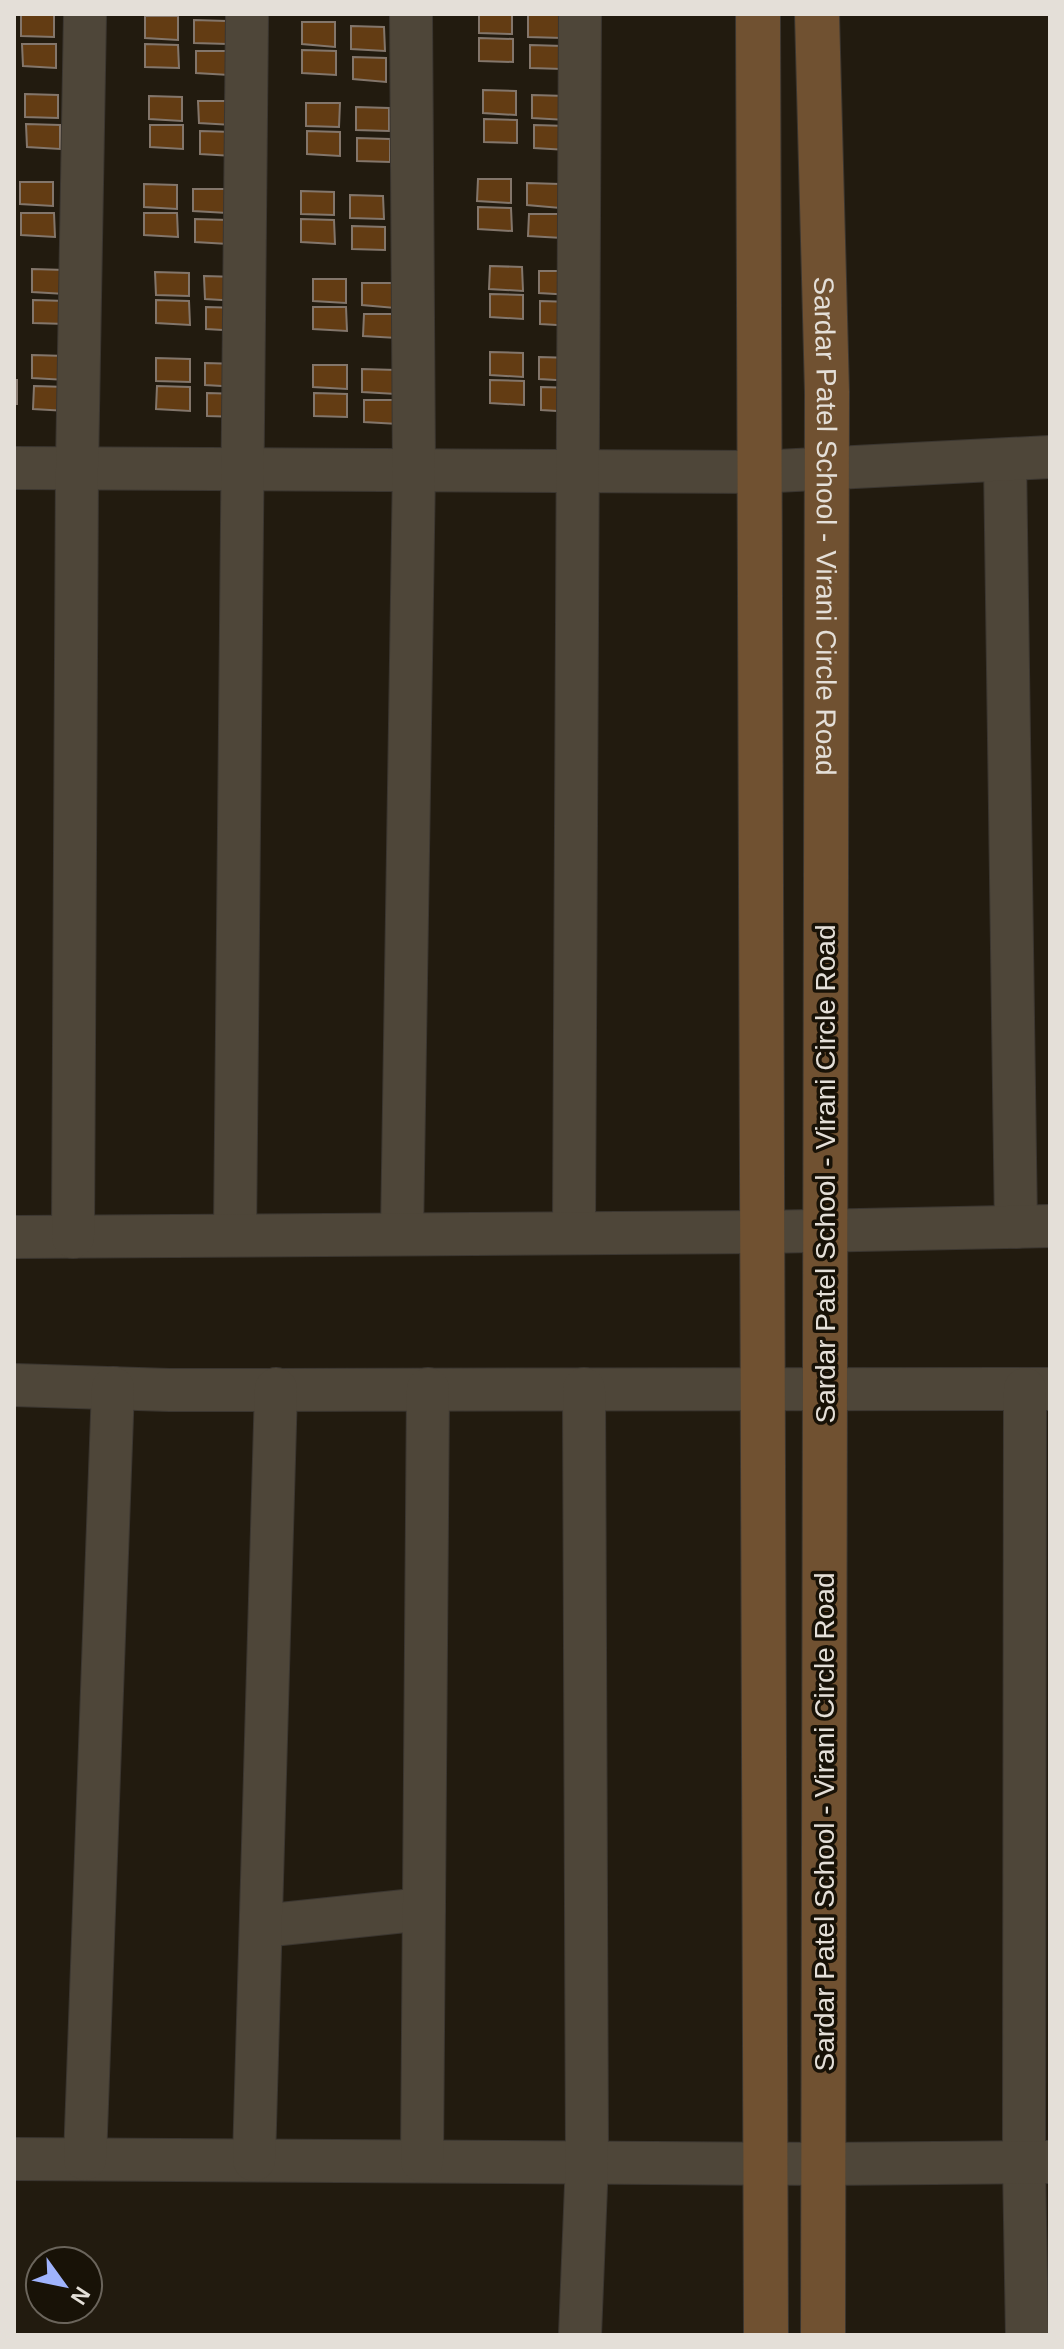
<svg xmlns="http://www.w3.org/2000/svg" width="1064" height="2349" font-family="Helvetica,sans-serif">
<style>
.building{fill:#633c13;stroke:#83766b;stroke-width:2}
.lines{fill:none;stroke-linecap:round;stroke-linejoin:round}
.street-casing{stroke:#3b3630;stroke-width:44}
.secondary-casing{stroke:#3b3630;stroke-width:46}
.street{stroke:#4e4639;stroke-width:42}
.secondary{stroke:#705131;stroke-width:44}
.labels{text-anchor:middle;stroke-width:7;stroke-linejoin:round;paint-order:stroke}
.street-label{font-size:28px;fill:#e4dfd8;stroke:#181207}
</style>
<rect width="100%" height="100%" fill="#221b0f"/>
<g class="building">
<polygon points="21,14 54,14 54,37 21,36"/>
<polygon points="479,14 512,14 512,34 479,33"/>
<polygon points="528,14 562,15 562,38 528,37"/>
<polygon points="145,16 178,16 178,40 145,38"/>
<polygon points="194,20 227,21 228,44 194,43"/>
<polygon points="302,22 335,22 335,47 302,44"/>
<polygon points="351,26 384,27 385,51 351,49"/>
<polygon points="479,38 513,39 513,62 479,61"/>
<polygon points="22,44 56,44 56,68 23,66"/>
<polygon points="145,44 178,45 179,68 145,67"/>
<polygon points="530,45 563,46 563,69 530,68"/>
<polygon points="302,50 336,51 336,75 302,73"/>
<polygon points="196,51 229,51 229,75 196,73"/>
<polygon points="353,57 386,58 386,82 353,79"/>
<polygon points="483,90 516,91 516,115 483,113"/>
<polygon points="25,94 58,95 58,118 25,117"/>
<polygon points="532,95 566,96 566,120 532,118"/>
<polygon points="149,96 182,97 182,121 149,119"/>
<polygon points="198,101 232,101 232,125 199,123"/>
<polygon points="306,103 340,103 339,127 306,126"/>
<polygon points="356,107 389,108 389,131 356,130"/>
<polygon points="484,119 517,120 517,143 484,142"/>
<polygon points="26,124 60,125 60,149 27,147"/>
<polygon points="150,125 183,125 183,149 150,147"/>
<polygon points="534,125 567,126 567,150 534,148"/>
<polygon points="200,131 233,132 233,156 200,154"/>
<polygon points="307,131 340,132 340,156 307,154"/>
<polygon points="357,138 390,139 390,162 357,161"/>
<polygon points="478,179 511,179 511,203 477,201"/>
<polygon points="20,182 53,182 53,206 20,204"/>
<polygon points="527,183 560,184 560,208 527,205"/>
<polygon points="144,184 177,185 177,209 144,207"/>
<polygon points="193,189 226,189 227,213 193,211"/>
<polygon points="301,191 334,192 334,215 301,214"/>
<polygon points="350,195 383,196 384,219 350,218"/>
<polygon points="478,207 511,208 512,231 478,229"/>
<polygon points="21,213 54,213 55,237 21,235"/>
<polygon points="144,213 177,213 178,237 144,235"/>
<polygon points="529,214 561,214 562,238 528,236"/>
<polygon points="195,219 228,220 228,244 195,242"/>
<polygon points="301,219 334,220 335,244 301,242"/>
<polygon points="352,226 385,227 385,250 352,249"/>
<polygon points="490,266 522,267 523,291 489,289"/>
<polygon points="32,269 65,270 65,294 32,292"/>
<polygon points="539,271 572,271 572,295 539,293"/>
<polygon points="155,272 189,273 189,296 156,295"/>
<polygon points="204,276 238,277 238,301 205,299"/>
<polygon points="313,279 346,279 346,303 313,301"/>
<polygon points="362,283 395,283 395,308 362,305"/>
<polygon points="490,294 523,295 523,319 490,317"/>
<polygon points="33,300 66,301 66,324 33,323"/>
<polygon points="156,300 189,301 190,325 156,323"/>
<polygon points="540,301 573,302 574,326 540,324"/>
<polygon points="206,307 240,308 240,331 206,329"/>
<polygon points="313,307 346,307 347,331 313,329"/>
<polygon points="364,314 397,314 397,338 363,336"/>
<polygon points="490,352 523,353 523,377 490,375"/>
<polygon points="32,355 66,356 66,380 32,378"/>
<polygon points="539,357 573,358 573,381 539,379"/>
<polygon points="156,358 190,359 190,382 156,381"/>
<polygon points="205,363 239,364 239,387 205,385"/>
<polygon points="313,365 347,365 347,389 313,387"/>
<polygon points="362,369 396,370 396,394 362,392"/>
<rect x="14" y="380" width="3" height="24"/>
<polygon points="490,380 524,381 524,405 490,403"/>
<polygon points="34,386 67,387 67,411 33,409"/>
<polygon points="157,386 190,387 190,411 156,409"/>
<polygon points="541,387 574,388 574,412 541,410"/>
<polygon points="207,393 240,394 241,417 207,416"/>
<polygon points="314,393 347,394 347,417 314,416"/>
<polygon points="364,400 397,400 398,424 364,422"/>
</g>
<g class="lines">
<defs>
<g id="street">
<polyline points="1005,460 1016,1227"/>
<polyline points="14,468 759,472 1050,457"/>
<polyline points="574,1233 580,14"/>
<polyline points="402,1234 414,469 411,14"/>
<polyline points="235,1235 247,14"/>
<polyline points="14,1237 762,1232 1050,1226"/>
<polyline points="73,1237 77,468 85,14"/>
<polyline points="14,1385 169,1390 1050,1389"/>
<polyline points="1025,1389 1024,2162 1027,2335"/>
<polyline points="262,1926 424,1909"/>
<polyline points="14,2159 823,2164 1050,2162"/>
<polyline points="85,2159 113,1388"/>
<polyline points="254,2160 276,1389"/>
<polyline points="422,2161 428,1389"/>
<polyline points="580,2335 587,2161 584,1389"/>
</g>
<g id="secondary">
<polyline points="758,14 766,2335"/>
<path id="s1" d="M817,14L827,392L823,2335"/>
</g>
</defs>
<use href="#street" class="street-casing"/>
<use href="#secondary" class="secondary-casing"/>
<use href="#street" class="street"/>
<use href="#secondary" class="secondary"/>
</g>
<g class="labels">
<g class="street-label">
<text dy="10" stroke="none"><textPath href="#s1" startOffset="512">Sardar Patel School - Virani Circle Road</textPath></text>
<text transform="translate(825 1174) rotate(-90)" y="10">Sardar Patel School - Virani Circle Road</text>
<text transform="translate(824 1822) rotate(-90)" y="10">Sardar Patel School - Virani Circle Road</text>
</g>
</g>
<rect width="1064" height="2349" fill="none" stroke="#e4dfd8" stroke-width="32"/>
<g transform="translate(64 2285) rotate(123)"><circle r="38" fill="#181207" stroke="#6a645b" stroke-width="2"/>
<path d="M0-6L14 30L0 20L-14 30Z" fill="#9fb3fd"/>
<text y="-12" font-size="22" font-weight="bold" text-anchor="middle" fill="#e4dfd8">N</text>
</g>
</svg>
